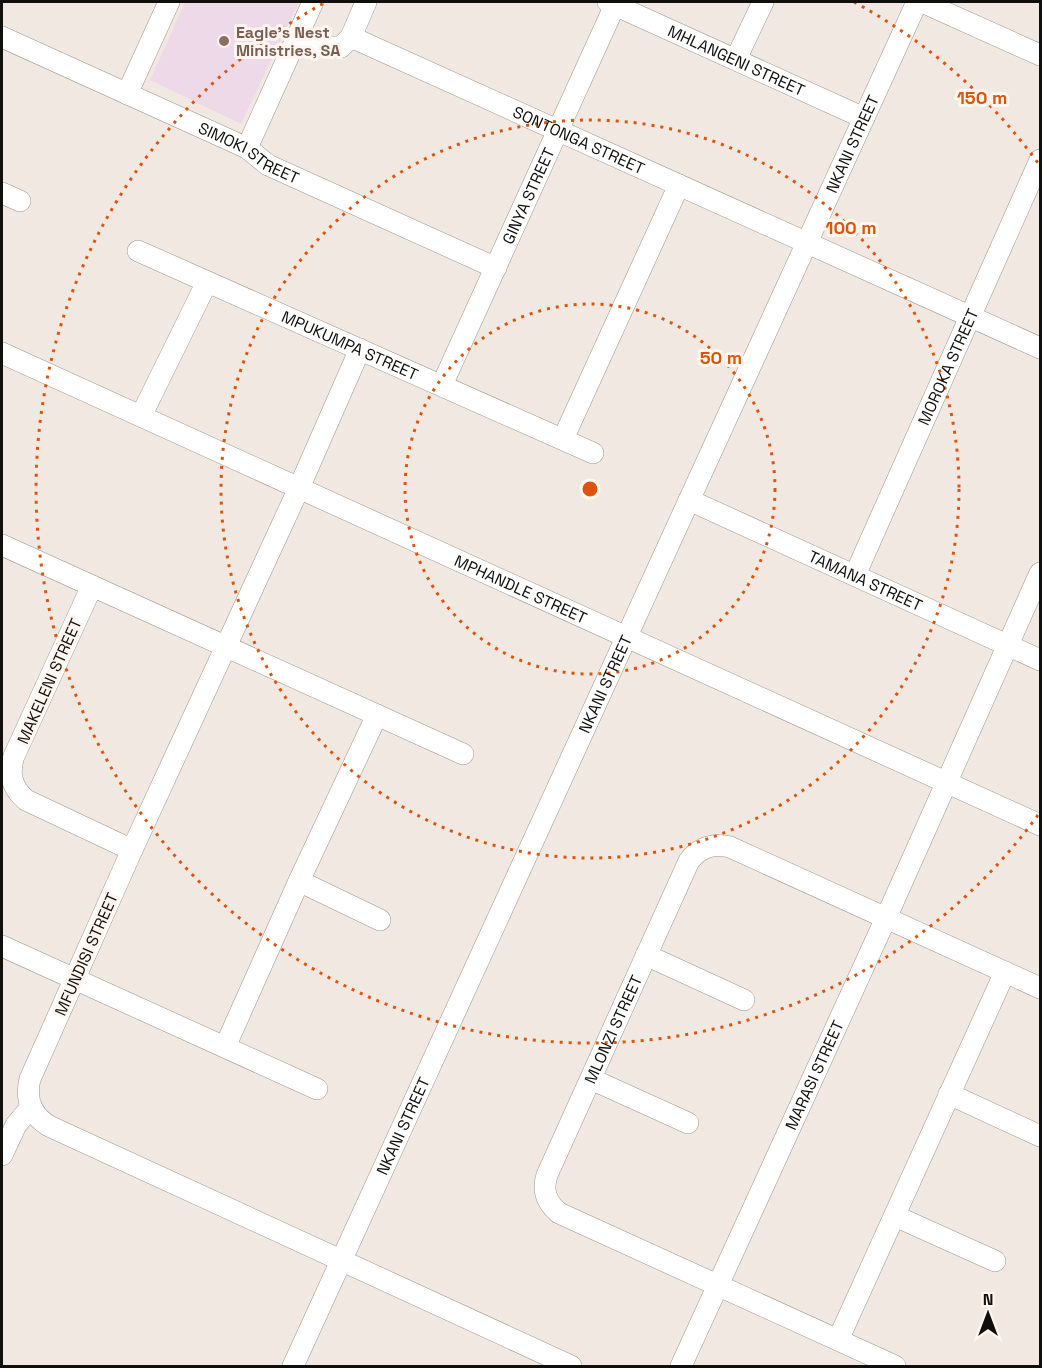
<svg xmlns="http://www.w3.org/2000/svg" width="1042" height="1368" font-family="'Space Grotesk',sans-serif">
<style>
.education{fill:#eed9e8}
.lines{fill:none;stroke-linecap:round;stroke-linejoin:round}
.minor-casing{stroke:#9e9790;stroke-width:22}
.minor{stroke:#fff;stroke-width:21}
.ring{fill:none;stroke:#dd550c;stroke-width:3;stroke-dasharray:3 6}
.education-dot{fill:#8d6e63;stroke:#fef6ef;stroke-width:2}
.labels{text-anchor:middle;stroke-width:6;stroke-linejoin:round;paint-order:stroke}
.education-label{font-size:16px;font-weight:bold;fill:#785e54;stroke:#fef6ef;text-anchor:start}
.street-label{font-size:16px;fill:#110f0c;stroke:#fef6ef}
.centre{fill:#dd550c;stroke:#fef6ef;stroke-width:3}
.ring-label{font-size:18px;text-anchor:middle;font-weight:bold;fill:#dd550c;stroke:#fef6ef;stroke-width:6;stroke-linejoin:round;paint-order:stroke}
</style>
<rect width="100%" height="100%" fill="#f1e9e1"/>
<polygon class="education" points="185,2 299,2 241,124 150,80"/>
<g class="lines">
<defs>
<g id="minor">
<path id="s1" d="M608,2L864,118"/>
<polyline points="922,2 1040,55"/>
<polyline points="299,34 330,47 341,47 351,37 366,2"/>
<path id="s2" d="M2,37L247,148L268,165L496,268"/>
<path id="s3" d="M351,37L1040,348"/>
<polyline points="736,59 763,2"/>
<polyline points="127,94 169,2"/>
<polyline points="247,148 313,2"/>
<polyline points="2,193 20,201"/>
<path id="s4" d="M138,251L593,453"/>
<path d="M360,349L299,488L132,850L30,1079C25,1099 31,1115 49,1126L571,1366"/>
<path id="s5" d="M2,353L1040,825"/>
<path id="s6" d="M442,385L615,5"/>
<polyline points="141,416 207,282"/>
<polyline points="563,439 679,185"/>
<path id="s7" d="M689,500L1040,660"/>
<polyline points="2,545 463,754"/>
<path id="s8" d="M855,575L1040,160"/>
<path d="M92,586L14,756C8,774 12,788 26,800L132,850"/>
<polyline points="299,881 380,920"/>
<polyline points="2,946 317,1089"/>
<polyline points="646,955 744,1000"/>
<polyline points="225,1047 299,881 377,715"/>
<polyline points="591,1079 688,1123"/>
<polyline points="949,1094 1040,1136"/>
<polyline points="2,1155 16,1125 31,1107"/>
<polyline points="895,1216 995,1261"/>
<polyline points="838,1340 1005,972"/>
<path id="s9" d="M293,1366L917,2"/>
<path id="s10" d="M681,1366L886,918L1040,573"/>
<path id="s11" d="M895,1366L559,1213C546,1202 542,1191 547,1175L689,861C700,847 713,843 730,847L1040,988"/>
</g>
</defs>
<use href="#minor" class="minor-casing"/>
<use href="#minor" class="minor"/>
</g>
<g class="ring">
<circle cx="590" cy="489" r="185"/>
<circle cx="590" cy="489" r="369"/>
<path d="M1038 815A554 554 0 1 1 326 2M854 2A554 554 0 0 1 1038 163"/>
</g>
<circle class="education-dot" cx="224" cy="41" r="6"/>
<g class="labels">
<g class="education-label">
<text x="236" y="38">Eagle's Nest<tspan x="236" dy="18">Ministries, SA</tspan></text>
</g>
<g class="street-label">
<text dy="6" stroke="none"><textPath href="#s1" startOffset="141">MHLANGENI STREET</textPath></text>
<text dy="6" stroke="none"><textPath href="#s3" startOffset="250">SONTONGA STREET</textPath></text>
<text dy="6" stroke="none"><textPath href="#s9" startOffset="1344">NKANI STREET</textPath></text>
<text dy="6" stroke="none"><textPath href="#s2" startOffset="273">SIMOKI STREET</textPath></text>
<text dy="6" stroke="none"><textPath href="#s6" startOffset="208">GINYA STREET</textPath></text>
<text dy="6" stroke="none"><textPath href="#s4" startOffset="232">MPUKUMPA STREET</textPath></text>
<text dy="6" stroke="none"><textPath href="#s8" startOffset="228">MOROKA STREET</textPath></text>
<text dy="6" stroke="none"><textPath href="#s7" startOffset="194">TAMANA STREET</textPath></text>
<text dy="6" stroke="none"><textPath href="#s5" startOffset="570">MPHANDLE STREET</textPath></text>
<text transform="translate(49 681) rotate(-66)" y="6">MAKELENI STREET</text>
<text dy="6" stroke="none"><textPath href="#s9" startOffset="750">NKANI STREET</textPath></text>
<text transform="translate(86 954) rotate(-66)" y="6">MFUNDISI STREET</text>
<text dy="6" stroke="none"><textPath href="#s11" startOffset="572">MLONZI STREET</textPath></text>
<text dy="6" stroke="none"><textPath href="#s10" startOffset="320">MARASI STREET</textPath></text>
<text dy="6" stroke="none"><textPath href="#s9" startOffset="264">NKANI STREET</textPath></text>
</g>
</g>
<circle cx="590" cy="489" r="9" class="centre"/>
<g class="ring-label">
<text x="982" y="104">150 m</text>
<text x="851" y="234">100 m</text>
<text x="721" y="364">50 m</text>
</g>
<rect width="1042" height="1368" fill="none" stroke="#110f0c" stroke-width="6"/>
<g transform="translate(988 1314)" stroke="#fef6ef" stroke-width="4.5" paint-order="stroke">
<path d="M0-4.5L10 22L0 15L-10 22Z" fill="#110f0c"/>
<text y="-9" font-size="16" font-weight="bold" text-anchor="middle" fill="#110f0c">N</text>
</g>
</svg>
